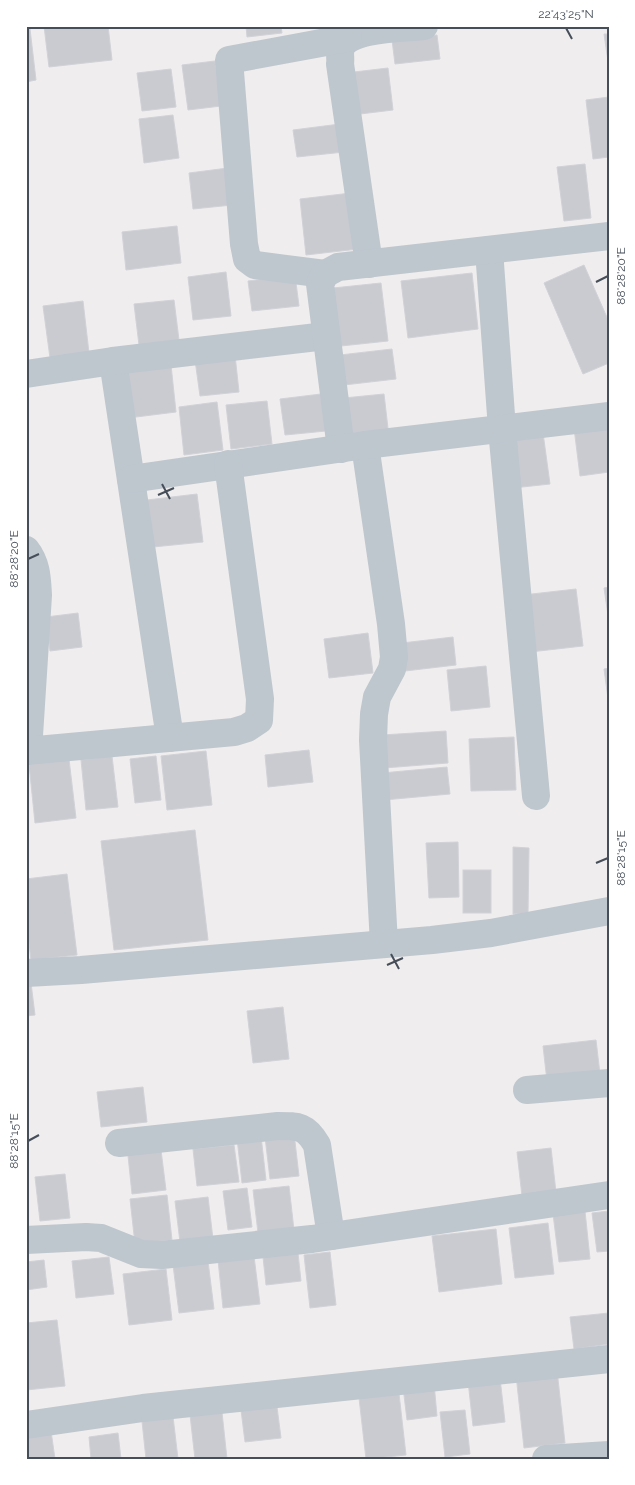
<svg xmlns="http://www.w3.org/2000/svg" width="635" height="1485" font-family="Raleway,sans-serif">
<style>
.building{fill:#cacbd1;stroke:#d1d2d8}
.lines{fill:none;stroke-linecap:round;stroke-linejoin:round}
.minor{stroke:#bec6ce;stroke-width:28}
.ticks{fill:none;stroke:#464e59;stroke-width:2}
.neatline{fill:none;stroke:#464e59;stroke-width:2}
.ticks-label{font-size:12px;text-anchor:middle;fill:#464e59}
</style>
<rect width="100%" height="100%" fill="#efeded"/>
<g class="building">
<polygon points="44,26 108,26 112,60 49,67"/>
<polygon points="246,26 281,26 282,33 247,37"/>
<polygon points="26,29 30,29 36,80 26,82"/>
<polygon points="604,34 609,34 609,68"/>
<polygon points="437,35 440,59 395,64 392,40"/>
<polygon points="215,61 221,106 188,110 182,65"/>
<polygon points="388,68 393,110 360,114 354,72"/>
<polygon points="171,69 176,107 142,111 137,73"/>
<polygon points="609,97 609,157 593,159 586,100"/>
<polygon points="173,115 179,158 144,163 139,119"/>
<polygon points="340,124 344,152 297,157 293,130"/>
<polygon points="585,164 591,218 564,221 557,167"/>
<polygon points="228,168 232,205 193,209 189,173"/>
<polygon points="351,193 358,249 306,255 300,199"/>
<polygon points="177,226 181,263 126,270 122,232"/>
<polygon points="584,265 609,322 609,363 583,374 544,283"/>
<polygon points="226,272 231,316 193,320 188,277"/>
<polygon points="472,273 478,329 408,338 401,281"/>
<polygon points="295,275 299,306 252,311 248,281"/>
<polygon points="381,283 388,341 341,346 333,288"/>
<polygon points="174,300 179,340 139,345 134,304"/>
<polygon points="83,301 89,353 50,358 43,306"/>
<polygon points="392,349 396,379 344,385 340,355"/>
<polygon points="235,355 239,392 200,396 195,360"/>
<polygon points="171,365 176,412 128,418 122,371"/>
<polygon points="321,394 326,431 285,435 280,399"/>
<polygon points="384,394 389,437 349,441 344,398"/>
<polygon points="267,401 272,444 231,449 226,405"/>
<polygon points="217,402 223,450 184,455 179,407"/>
<polygon points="609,424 609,472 580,476 574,428"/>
<polygon points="543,433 550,484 513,488 507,438"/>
<polygon points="197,494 203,542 153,547 147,500"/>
<polygon points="609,587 609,622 604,588"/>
<polygon points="576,589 583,646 530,652 523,595"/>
<polygon points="78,613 82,647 50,651 46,617"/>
<polygon points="368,633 373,673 329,678 324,639"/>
<polygon points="453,637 456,665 405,671 402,643"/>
<polygon points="486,666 490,707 451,711 447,670"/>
<polygon points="609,668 609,706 604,669"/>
<polygon points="446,731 448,763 384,768 382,735"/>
<polygon points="514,737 516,790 471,791 469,739"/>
<polygon points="309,750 313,782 268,787 265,755"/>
<polygon points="206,751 212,805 167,810 161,756"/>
<polygon points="112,756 118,807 86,810 81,760"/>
<polygon points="156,756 161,800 135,803 130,759"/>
<polygon points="69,759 76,818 35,823 29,764"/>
<polygon points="447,767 450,794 384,800 382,773"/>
<polygon points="195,830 208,940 114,950 101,841"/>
<polygon points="458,842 459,897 429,898 426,843"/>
<polygon points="513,847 529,848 528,914 513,914"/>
<rect x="463" y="870" width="28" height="43"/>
<polygon points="67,874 77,955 31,960 26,918 26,879"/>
<polygon points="26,975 30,975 35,1015 26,1016"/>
<polygon points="283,1007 289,1059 253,1063 247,1011"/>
<polygon points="596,1040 600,1074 547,1081 543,1046"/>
<polygon points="143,1087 147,1122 101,1127 97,1092"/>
<polygon points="294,1133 299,1176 270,1179 265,1137"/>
<polygon points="261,1136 266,1180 242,1183 237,1138"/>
<polygon points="160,1142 166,1190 132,1194 127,1146"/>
<polygon points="234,1145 239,1182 197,1186 193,1149"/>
<polygon points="551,1148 556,1192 522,1196 517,1152"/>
<polygon points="65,1174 70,1218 40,1221 35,1177"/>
<polygon points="289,1186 294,1230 258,1233 253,1190"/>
<polygon points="247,1188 252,1227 228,1230 223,1191"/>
<polygon points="167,1195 172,1240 135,1244 130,1199"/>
<polygon points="208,1197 213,1239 180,1242 175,1201"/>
<polygon points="585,1211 590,1259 559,1262 553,1214"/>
<polygon points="609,1211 609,1251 597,1252 592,1213"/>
<polygon points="548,1223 554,1274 515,1278 509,1228"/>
<polygon points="496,1229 502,1284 439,1292 432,1236"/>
<polygon points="330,1252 336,1305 310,1308 304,1255"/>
<polygon points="298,1253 301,1281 266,1285 263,1257"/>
<polygon points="254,1256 260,1304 223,1308 218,1260"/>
<polygon points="109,1257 114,1294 76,1298 72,1261"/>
<polygon points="44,1260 47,1287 26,1290 26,1262"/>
<polygon points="208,1261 214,1309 179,1313 173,1265"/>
<polygon points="166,1269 172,1320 129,1325 123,1274"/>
<polygon points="609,1313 609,1344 574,1349 570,1317"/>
<polygon points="57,1320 65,1386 26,1390 26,1323"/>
<polygon points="557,1370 565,1443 524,1448 516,1375"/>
<polygon points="500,1378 505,1422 473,1426 468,1381"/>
<polygon points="434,1383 437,1416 407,1420 403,1387"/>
<polygon points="398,1385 406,1455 366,1459 358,1389"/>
<polygon points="221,1403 227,1459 195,1459 189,1406"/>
<polygon points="277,1407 281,1438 245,1442 241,1410"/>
<polygon points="172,1408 178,1459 146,1459 141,1412"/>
<polygon points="465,1410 470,1454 445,1457 440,1412"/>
<polygon points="51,1431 55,1459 26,1459 26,1434"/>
<polygon points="118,1433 121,1459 91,1459 89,1437"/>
</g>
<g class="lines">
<g class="minor">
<polyline points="489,250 502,429 536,796"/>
<path d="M369,264L340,64C341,59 339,53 341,48C347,28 405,28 424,26"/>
<polyline points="325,274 255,265 247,259 244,244 229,60 348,38"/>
<polyline points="113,361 170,738"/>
<polyline points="26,374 113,361 326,336"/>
<polyline points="365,445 391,624 394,657 392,669 377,697 374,714 373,740 384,944"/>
<polyline points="341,449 320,284 325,274 338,267 609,236"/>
<polyline points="131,479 365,445 609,416"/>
<path d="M26,550C37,564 37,579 38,595L28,751"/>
<polyline points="26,751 234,732 247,728 259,720 260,699 228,464"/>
<polyline points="26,973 81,970 432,940 491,933 609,911"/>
<polyline points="527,1090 609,1083"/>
<path d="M119,1143L278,1126C299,1126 306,1126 317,1145L331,1236"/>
<polyline points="26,1240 86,1237 101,1238 141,1254 162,1255 312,1239 609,1195"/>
<polyline points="26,1425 143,1408 609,1359"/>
<polyline points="546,1459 609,1455"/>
</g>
</g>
<path class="ticks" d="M566,28L572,39M596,282L608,276M162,484L170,499M158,495L174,488M28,559L39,554M596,863L608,858M391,954L399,969M387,965L403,958M28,1141L39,1135"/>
<rect width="635" height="1485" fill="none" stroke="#ffffff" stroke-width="55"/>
<rect x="28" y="28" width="580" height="1430" class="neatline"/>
<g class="ticks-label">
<text x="566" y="18">22°43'25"N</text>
<text transform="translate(621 276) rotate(-90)" y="4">88°28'20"E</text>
<text transform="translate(14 559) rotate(-90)" y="4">88°28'20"E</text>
<text transform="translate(621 858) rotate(-90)" y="4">88°28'15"E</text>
<text transform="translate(14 1141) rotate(-90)" y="4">88°28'15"E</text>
</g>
</svg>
